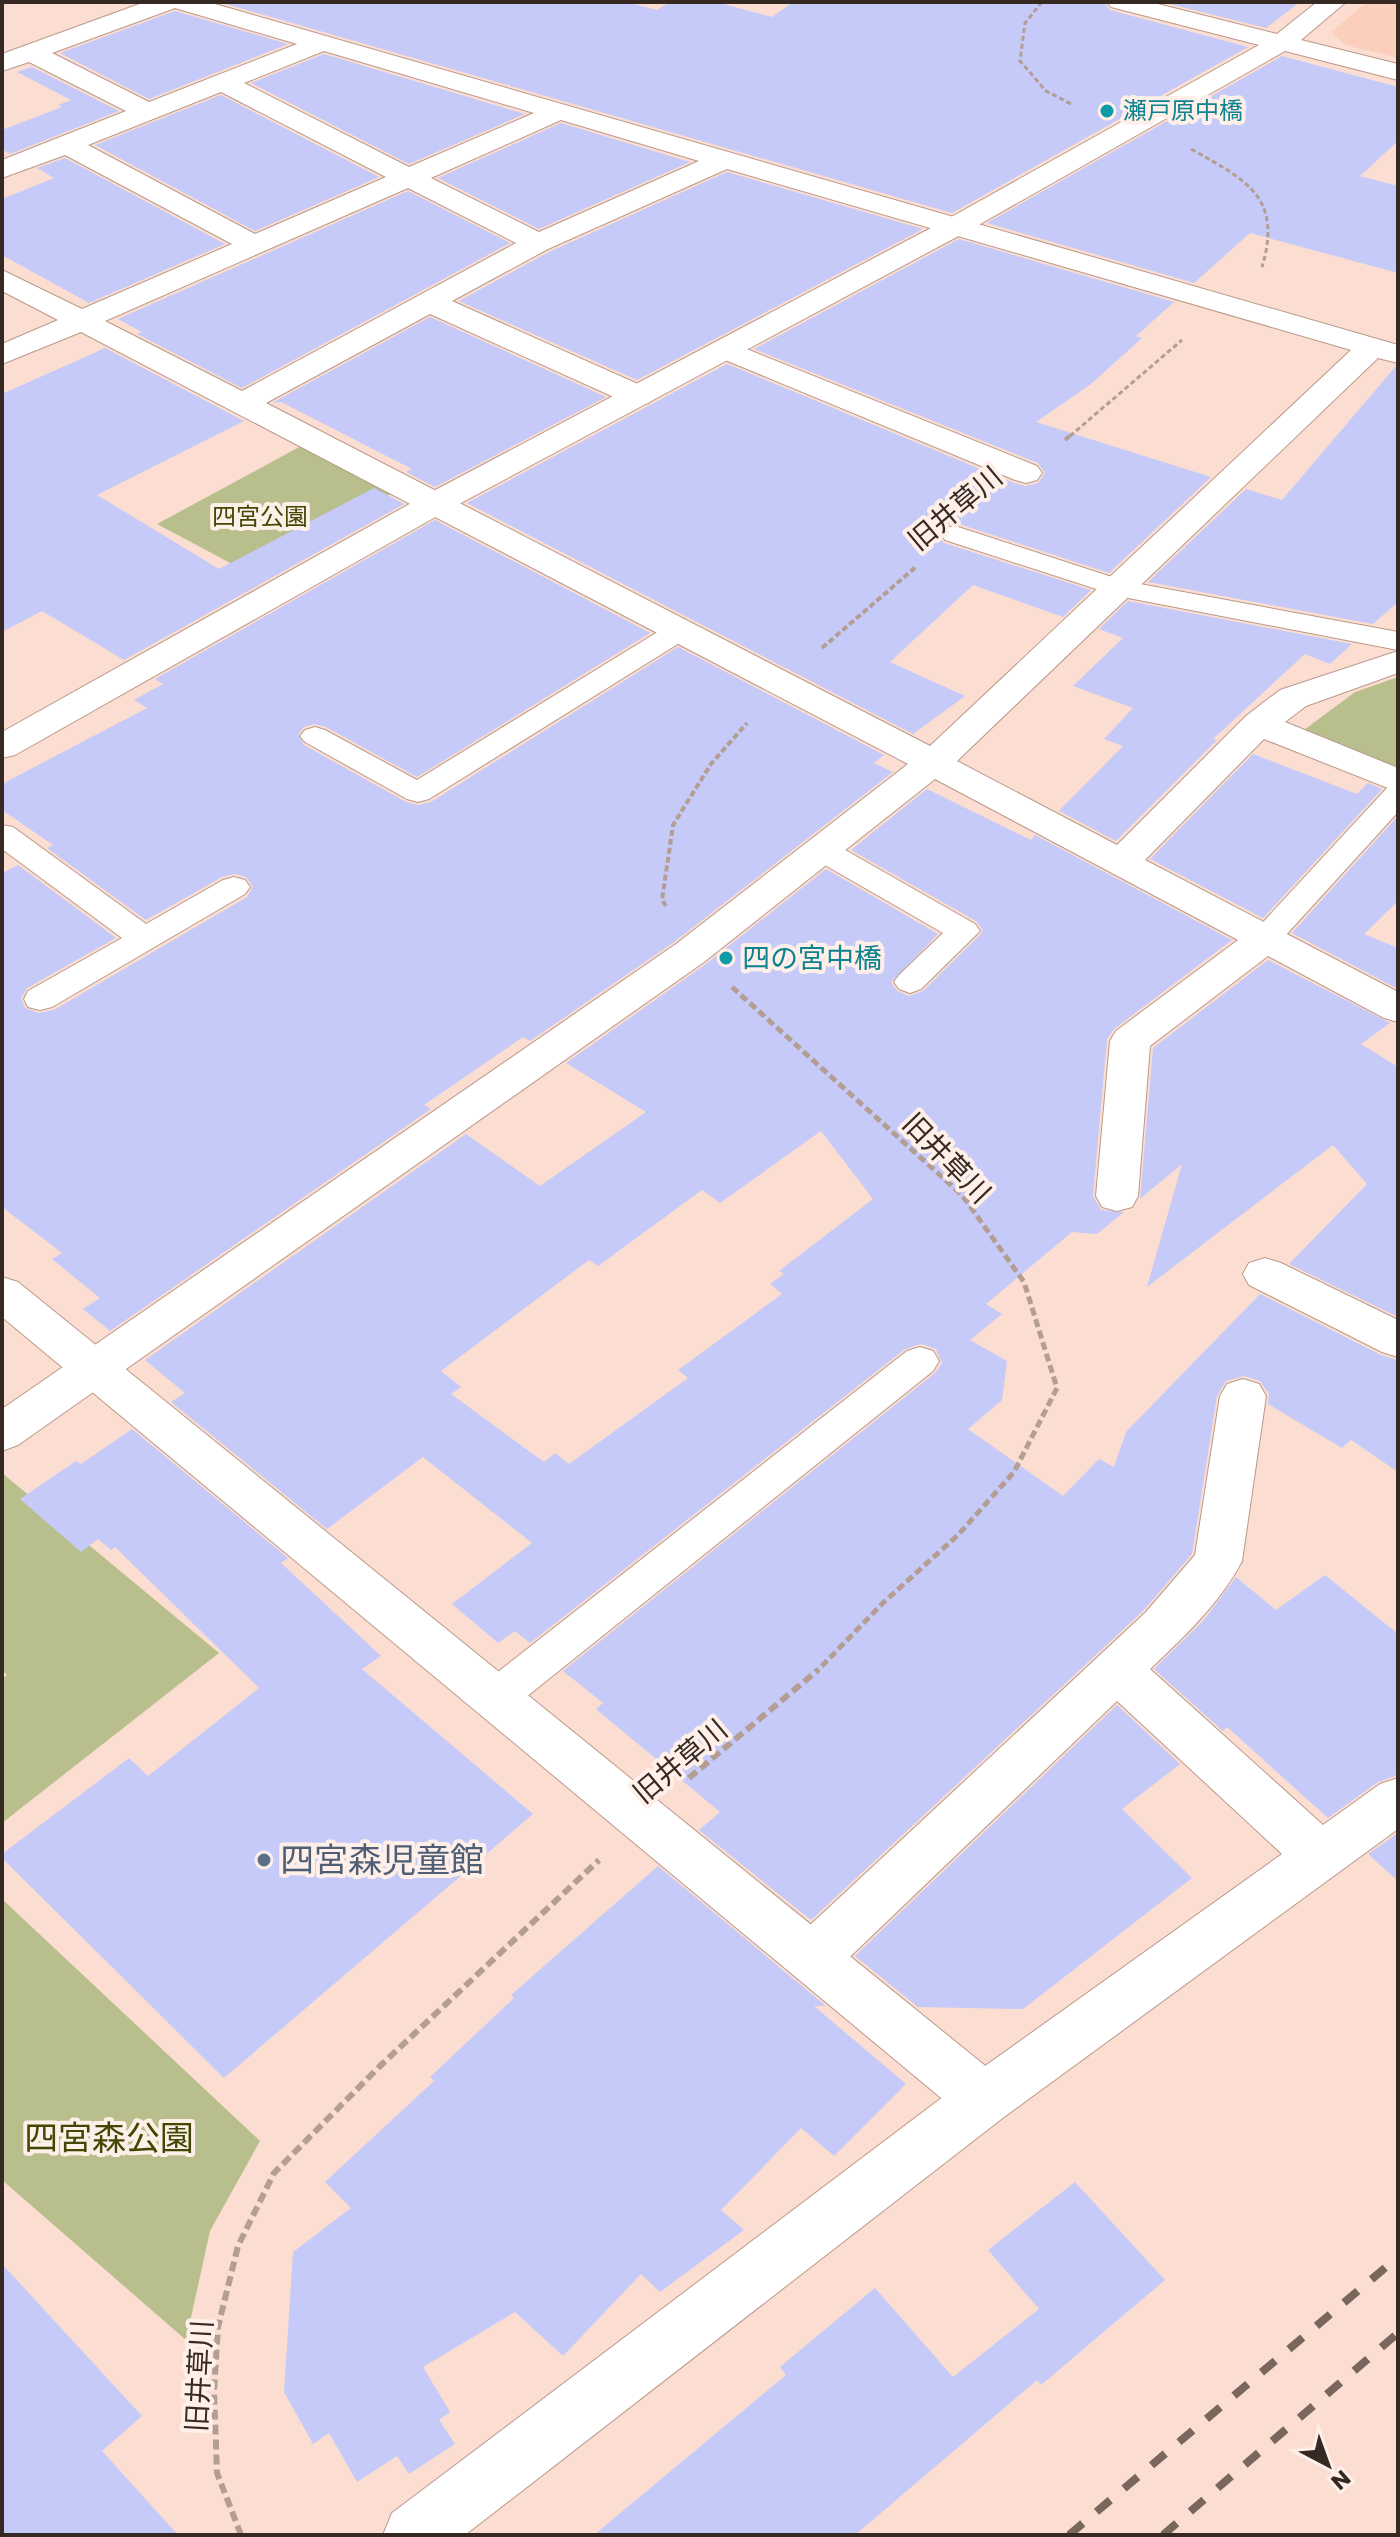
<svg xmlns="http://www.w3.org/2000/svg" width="1400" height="2537" font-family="Poppins,'Noto Sans JP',sans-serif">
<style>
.built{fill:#fbcfbc}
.green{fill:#b8bf8c}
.building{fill:#c5caf9;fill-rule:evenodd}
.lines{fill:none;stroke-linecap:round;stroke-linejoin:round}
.lane-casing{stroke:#bb998b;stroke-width:2}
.street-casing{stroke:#bb998b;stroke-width:2}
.secondary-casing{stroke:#bb998b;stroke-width:2}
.path-far3{stroke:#b49d92;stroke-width:3;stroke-dasharray:5 3;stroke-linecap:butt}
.path-far2{stroke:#b49d92;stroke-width:4;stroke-dasharray:6 3;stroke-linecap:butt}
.path-far1{stroke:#b49d92;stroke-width:5;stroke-dasharray:8 4;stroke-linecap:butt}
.path{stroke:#b49d92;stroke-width:6;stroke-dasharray:10 5;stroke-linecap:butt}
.lane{fill:#fff;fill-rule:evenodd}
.street{fill:#fff;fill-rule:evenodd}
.secondary{fill:#fff;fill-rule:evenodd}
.rail{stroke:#79675e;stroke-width:8;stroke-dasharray:18 18;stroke-linecap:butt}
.culture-dot{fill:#0f9aa8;stroke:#feefe8;stroke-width:3}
.service-dot{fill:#5c6f8a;stroke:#feefe8;stroke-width:3}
.labels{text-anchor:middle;stroke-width:8;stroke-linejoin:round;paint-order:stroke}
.far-culture-label{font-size:24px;fill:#0d838f;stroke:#feefe8;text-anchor:start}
.far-park-label{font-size:24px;fill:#424704;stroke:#feefe8}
.street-label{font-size:28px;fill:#362923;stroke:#feefe8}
.culture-label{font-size:28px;fill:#0d838f;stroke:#feefe8;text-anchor:start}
.near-service-label{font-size:34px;fill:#4e5e75;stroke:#feefe8;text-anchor:start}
.near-park-label{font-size:34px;fill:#424704;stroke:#feefe8}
</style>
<rect width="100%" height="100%" fill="#fbded1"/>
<polygon class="built" points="1367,2 1398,2 1398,58 1345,45 1331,32"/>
<g class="green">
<polygon points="301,446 393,493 249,573 157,524"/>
<polygon points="1398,677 1398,769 1304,730 1355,692"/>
<polygon points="2,1473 219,1653 2,1823 2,1679 7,1675 2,1670"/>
<polygon points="2,1899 260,2141 210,2231 186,2340 2,2180"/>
</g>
<g class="building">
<polygon points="219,2 626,2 657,10 670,2 716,2 772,17 793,2 1104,2 1110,10 1248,47 952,213"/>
<polygon points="1162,2 1300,2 1266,28"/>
<polygon points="175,11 288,44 149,99 60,53"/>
<polygon points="324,54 525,114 409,164 251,83"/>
<polygon points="1282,56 1398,87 1398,141 1360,176 1398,186 1398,273 1250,233 1194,283 987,223"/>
<polygon points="32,67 119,111 10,154 2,149 2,130 62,107 58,105 71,100 17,72"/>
<polygon points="221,95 379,177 255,231 95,145"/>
<polygon points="561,123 690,162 539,229 438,178"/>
<polygon points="65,158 225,244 89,303 2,255 2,199 54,178 37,168"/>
<polygon points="727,172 923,229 637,380 459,301 549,252"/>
<polygon points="408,191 510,243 242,388 137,334 142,332 118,319"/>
<polygon points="959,239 1174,302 1136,336 1142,338 1091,384 1036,422 1211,477 1109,573 956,523 942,526 938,536 944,543 1091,590 1063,617 973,585 890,662 965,696 913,734 467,503 727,364 1014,483 1025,486 1038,483 1045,473 1038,463 754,349"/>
<polygon points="430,317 606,397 435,487 406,472 412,469 281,402 272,403"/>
<polygon points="105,348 244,421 97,495 219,569 374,488 404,504 124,660 42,611 2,632 2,394"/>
<polygon points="1396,366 1398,602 1373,624 1148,582 1246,489 1282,500"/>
<polygon points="435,520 650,633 417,777 326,727 314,724 304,727 298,734 304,745 406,802 419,805 431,802 678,647 884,755 874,763 893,772 674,942 530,1041 523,1037 424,1105 431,1109 110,1331 83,1309 100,1298 52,1259 62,1253 2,1207 2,873 18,865 116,938 27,988 21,998 25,1008 39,1013 54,1010 247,897 253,887 246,877 235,874 222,877 146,920 47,848 53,845 2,810 2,784 147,708 134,700 163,684 155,679"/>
<polygon points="1128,601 1352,644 1330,664 1305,654 1213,739 1217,740 1116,841 1059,811 1123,746 1104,739 1133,708 1073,686 1123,638 1099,629"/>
<polygon points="1253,754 1357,794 1368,783 1382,789 1263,918 1150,859"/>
<path d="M927,789L1031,840L1035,835L1232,940L1114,1029L1107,1039L1093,1196L1101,1210L1124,1212L1097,1234L1072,1232L986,1304L1002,1314L970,1340L1007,1361L1002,1400L968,1429L1063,1496L1099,1459L1114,1467L1126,1432L1260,1294L1381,1355L1398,1360V1472L1351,1440L1342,1448L1268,1404L1269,1394L1260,1381L1244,1376L1226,1381L1217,1396L1192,1554L1143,1611L811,1920L699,1830L720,1812L596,1709L603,1703L563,1671L935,1373L942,1363L936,1349L921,1344L905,1349L530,1643L515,1631L498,1643L452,1604L532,1543L423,1457L327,1529L171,1402L185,1393L145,1360L466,1134L540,1186L646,1112L566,1063L706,964L826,869L938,934L891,982L897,991L909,996L923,991L982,933V929L976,921L851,850ZM821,1131L873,1199L779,1271L784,1274L770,1284L782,1294L678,1370L688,1378L569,1464L555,1453L544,1462L451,1394L461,1387L441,1371L589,1260L598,1266L702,1190L720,1203Z"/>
<polygon points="1398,816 1398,901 1364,934 1398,948 1398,989 1292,933"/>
<polygon points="1268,960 1390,1023 1361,1044 1398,1067 1398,1317 1289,1264 1367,1184 1333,1145 1147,1287 1182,1164 1140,1199 1153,1048"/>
<polygon points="132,1429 288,1558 281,1563 381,1656 362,1669 533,1814 224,2078 2,1858 2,1854 129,1758 148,1776 259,1688 115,1547 111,1550 98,1539 81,1552 20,1499 76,1461 81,1464"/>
<polygon points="1325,1575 1398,1634 1398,1775 1378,1782 1328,1818 1227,1727 1223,1731 1154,1669 1203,1621 1236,1577 1276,1610"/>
<polygon points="1117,1705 1180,1764 1122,1809 1192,1878 1023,2009 918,2007 855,1956"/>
<polygon points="1398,1833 1398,1881 1368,1854"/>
<polygon points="658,1866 826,2006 814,2006 906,2084 834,2156 801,2128 721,2210 744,2230 660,2292 641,2274 563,2356 515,2312 423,2367 450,2412 439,2420 455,2444 409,2474 397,2456 357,2482 329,2433 313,2444 284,2392 293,2252 351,2208 325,2182 434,2081 430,2077 514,1998 511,1995"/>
<polygon points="1075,2182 1165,2280 1041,2385 1037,2380 855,2535 594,2535 786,2375 780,2367 875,2288 953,2377 1039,2309 988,2250"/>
<polygon points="2,2264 142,2416 102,2451 178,2535 2,2535"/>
</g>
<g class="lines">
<defs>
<g id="lane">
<polygon points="955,526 1124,581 1398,632 1398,650 1118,596 945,540 941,534 945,528"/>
<polygon points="679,623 689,625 693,631 689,637 429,799 418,802 407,799 305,742 300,736 305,730 315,727 325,730 417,780 669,625"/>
<polygon points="1398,785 1398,812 1275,947 1264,950 1253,947 1248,940 1253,933 1387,788"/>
<polygon points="2,825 13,827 146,924 223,880 234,877 245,880 250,887 245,894 52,1007 40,1010 28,1007 24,999 28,991 122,938 2,849"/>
<polygon points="822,840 833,843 975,924 980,931 921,989 910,993 899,989 894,982 899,975 943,933 811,857 807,850 811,843"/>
<polygon points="920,1347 933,1351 939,1361 933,1371 510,1710 495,1715 480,1710 474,1698 480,1686 907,1351"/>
</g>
<g id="street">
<path d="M145,2H208L1398,345V363L1378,358L957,761L1117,845L1246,716L1280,690L1398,651V673L1306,706L1285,722L1398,768V792L1264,739L1145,860L1398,992V1022L1384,1018L1268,956L1150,1046L1138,1196L1132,1207L1117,1211L1102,1207L1096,1196L1110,1041L1116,1031L1238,940L935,779L704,962L18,1445L2,1451V1409L676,944L908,764L81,332L2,364V344L58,320L2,291V270L82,309L232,244L65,155L2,178V160L126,111L29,62L2,71V54ZM175,8L297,44L149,102L52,53ZM324,51L534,113L409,167L244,83ZM221,92L386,177L255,234L88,145ZM561,120L699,161L539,232L431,178ZM727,169L1351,350L930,746L266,403L430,314L627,403L638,405L649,403L653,396L649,389L452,301L548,249ZM408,188L516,243L242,391L105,321Z"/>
<polygon points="724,340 1037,466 1042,473 1037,480 1026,483 1015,480 713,355 709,349 713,343"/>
<polygon points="1265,1258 1281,1263 1398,1320 1398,1357 1382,1352 1249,1285 1243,1274 1249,1263"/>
<path d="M1243,1379L1259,1384L1266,1396L1242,1561C1221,1602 1183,1638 1150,1669L1323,1825L1380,1784L1398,1778V1829L1004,2117L465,2535H383L392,2513L964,2081L1282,1854L1117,1701L831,1975L812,1982L793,1975L785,1958L793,1941L1145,1613L1195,1555L1220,1396L1227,1384Z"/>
</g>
<g id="secondary">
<polygon points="1107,2 1150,2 1277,34 1317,2 1346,2 1301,40 1398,64 1398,80 1285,51 966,232 446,511 15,755 2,758 2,732 422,497 946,220 1259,45 1111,7"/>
<polygon points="2,1277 18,1282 1004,2081 1012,2099 1004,2117 984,2125 964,2117 2,1317"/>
</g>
</defs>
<use href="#lane" class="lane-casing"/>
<use href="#street" class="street-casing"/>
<use href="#secondary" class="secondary-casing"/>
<g class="path-far3">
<polyline points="1042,2 1025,23 1020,61 1046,91 1073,105"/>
<path d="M1191,149C1246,180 1283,197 1262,267"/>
<polyline points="1070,436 1182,340"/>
</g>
<g class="path-far2">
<polyline points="1065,440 1072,434"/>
<polyline points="822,648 917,566"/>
<polyline points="666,906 662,900 673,825 711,764 747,723"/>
</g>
<polyline class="path-far1" points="732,987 962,1195 1024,1282 1057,1388 1014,1472 958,1535 884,1602 816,1672"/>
<g class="path">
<polyline points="689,1778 818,1670"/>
<polyline points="241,2535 217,2473 214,2391 218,2327 238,2246 274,2173 379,2067 599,1860"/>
</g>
<use href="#lane" class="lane"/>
<use href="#street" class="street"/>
<use href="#secondary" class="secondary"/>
<g class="rail">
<polyline points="1069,2535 1398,2257"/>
<polyline points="1163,2535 1398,2333"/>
</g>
</g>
<g class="culture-dot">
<circle cx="1107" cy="111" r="8"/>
<circle cx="726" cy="958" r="8"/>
</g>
<circle class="service-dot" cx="264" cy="1860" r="8"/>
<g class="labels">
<g class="far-culture-label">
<text x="1123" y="119">瀬戸原中橋</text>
</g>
<g class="far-park-label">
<text x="260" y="525">四宮公園</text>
</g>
<g class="street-label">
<text transform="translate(955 508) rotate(-40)" y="10">旧井草川</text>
<text transform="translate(947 1158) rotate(46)" y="10">旧井草川</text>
<text transform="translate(680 1761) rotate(-40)" y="10">旧井草川</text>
<text transform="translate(199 2376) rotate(-87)" y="10">旧井草川</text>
</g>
<g class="culture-label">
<text x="742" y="968">四の宮中橋</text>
</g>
<g class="near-service-label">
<text x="280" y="1872">四宮森児童館</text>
</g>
<g class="near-park-label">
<text x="109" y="2150">四宮森公園</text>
</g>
</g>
<rect width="1400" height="2537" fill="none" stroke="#362923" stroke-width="8"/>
<g transform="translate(1328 2465) rotate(139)" stroke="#feefe8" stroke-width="6" paint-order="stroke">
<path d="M0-6L14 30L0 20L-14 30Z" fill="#362923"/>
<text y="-12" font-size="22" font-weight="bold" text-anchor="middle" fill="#362923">N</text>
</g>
</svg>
